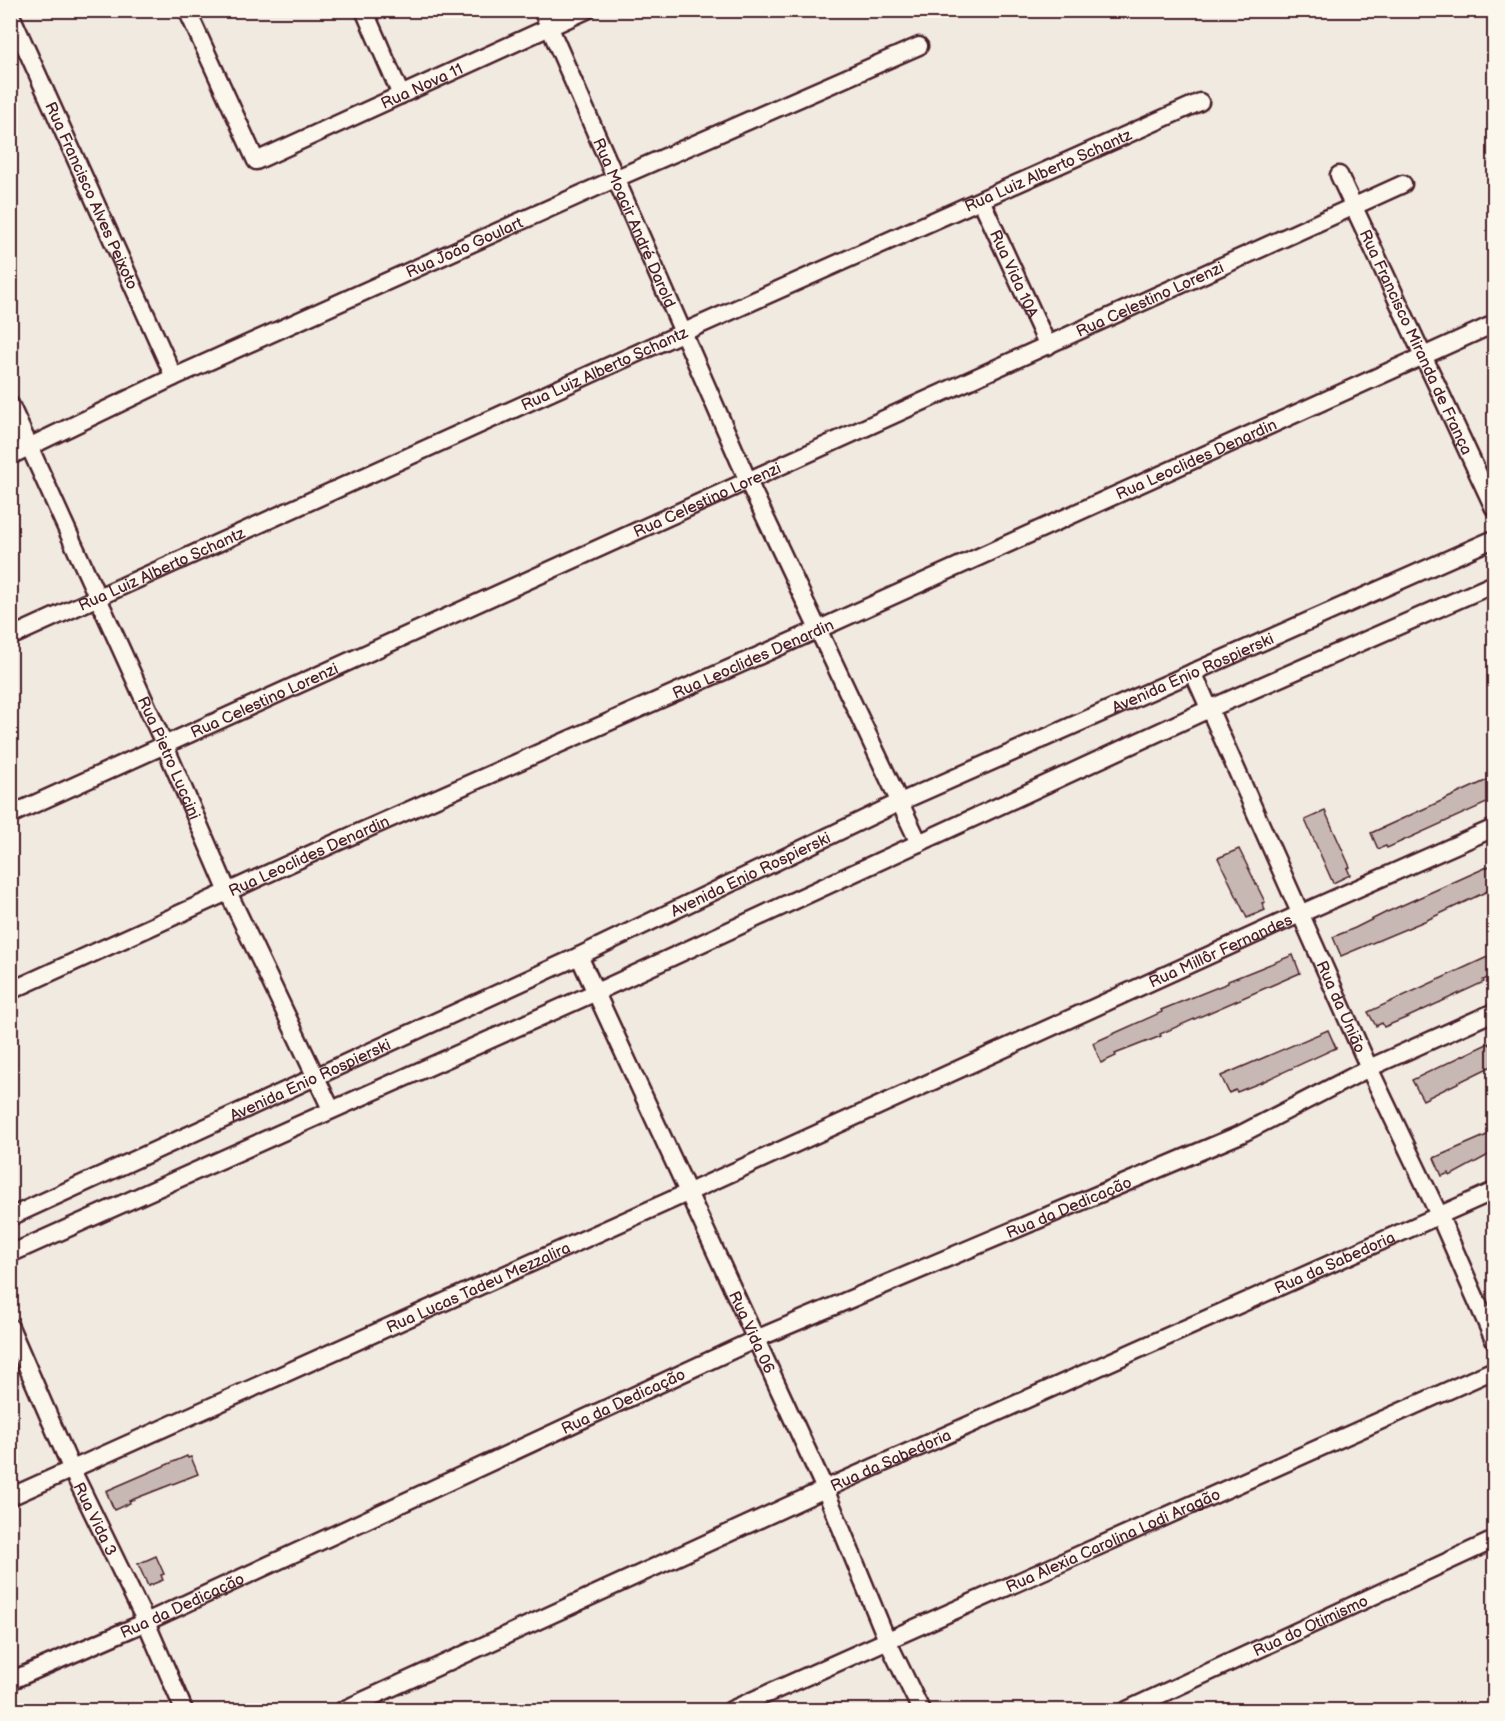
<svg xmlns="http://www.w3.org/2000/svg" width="1505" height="1721" font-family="'Balsamiq Sans',sans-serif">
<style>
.building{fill:#c8b8b3;stroke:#4a1f2b;stroke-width:1.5}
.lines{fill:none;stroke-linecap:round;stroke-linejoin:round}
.minor-casing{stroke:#4a1f2b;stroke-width:21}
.minor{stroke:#fbf7ec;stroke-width:16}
.labels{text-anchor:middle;stroke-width:5;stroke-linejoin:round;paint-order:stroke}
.street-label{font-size:16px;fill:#4a1f2b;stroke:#fbf7ec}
</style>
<rect width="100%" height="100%" fill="#f0eae0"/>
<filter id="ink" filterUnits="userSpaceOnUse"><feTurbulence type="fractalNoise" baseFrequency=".0167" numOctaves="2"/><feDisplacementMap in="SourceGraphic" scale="12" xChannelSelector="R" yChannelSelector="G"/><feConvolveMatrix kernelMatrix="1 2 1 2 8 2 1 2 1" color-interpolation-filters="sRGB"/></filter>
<g filter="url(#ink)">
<g class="building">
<polygon points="1494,777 1494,797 1488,800 1489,802 1387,848 1386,846 1378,849 1371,833"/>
<polygon points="1325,811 1350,867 1347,868 1350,875 1333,883 1305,820"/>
<polygon points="1239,849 1265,902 1262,903 1265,910 1247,918 1218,858"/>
<polygon points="1494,864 1494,888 1427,920 1341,956 1333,937 1355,928 1387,912"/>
<polygon points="1494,954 1494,975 1483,980 1484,982 1408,1017 1384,1027 1382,1023 1376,1026 1368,1012"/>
<polygon points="1293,955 1300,973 1160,1034 1161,1036 1115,1054 1116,1056 1101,1063 1093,1043 1162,1012 1161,1010 1228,983 1228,981"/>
<polygon points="1328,1030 1336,1048 1262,1082 1237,1092 1236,1090 1229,1093 1221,1076"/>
<polygon points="1489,1043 1490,1045 1494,1043 1494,1065 1423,1100 1412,1080"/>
<polygon points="1494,1132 1494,1152 1450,1176 1449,1173 1442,1176 1434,1158"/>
<polygon points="187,1456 188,1458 191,1457 198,1474 129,1501 130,1503 114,1510 106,1491"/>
<polygon points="156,1556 164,1574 161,1575 163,1580 148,1586 138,1564"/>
</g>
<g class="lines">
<defs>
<g id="minor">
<path id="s1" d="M187,10L256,161L587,10"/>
<polyline points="364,10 401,95"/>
<path id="s2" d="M542,10L748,481L919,843"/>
<path id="s3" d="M10,13L174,377"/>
<path id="s4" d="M1339,175L1494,508"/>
<path id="s5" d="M981,200L1048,346"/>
<path id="s6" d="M10,404L165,746L228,892L331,1109"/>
<path id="s7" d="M10,456L174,377L617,178L919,46"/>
<path id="s8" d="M10,637L684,332L1200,102"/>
<path id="s9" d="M1193,672L1369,1068L1440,1217L1494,1340"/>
<path id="s10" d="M10,815L1403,184"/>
<path id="s11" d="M579,956L825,1489L887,1640L921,1710"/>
<path id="s12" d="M10,991L335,843L817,630L1494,324"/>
<path id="s13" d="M10,1217L579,956L900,802L1494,539"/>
<polyline points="10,1254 594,993 1209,709 1494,584"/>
<path id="s14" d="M10,1327L72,1470L146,1622L184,1710"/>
<path id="s15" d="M10,1497L687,1193L1302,913L1494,828"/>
<path id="s16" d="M10,1681L146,1622L756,1339L1241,1134L1369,1068L1494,1012"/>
<path id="s17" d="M343,1710L825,1489L1494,1191"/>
<path id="s18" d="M731,1710L1494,1370"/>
<path id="s19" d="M1127,1710L1494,1540"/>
</g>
</defs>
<use href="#minor" class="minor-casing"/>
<use href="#minor" class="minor"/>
</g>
</g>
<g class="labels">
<g class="street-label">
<text dy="6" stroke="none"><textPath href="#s1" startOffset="348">Rua Nova 11</textPath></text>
<text dy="6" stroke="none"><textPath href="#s8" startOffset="1138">Rua Luiz Alberto Schantz</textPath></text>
<text dy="6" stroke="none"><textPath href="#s3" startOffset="200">Rua Francisco Alves Peixoto</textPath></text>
<text dy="6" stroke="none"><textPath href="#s2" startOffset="232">Rua Moacir André Darold</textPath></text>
<text dy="6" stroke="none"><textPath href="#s7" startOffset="500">Rua João Goulart</textPath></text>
<text dy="6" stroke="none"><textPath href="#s5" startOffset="81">Rua Vida 10A</textPath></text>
<text dy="6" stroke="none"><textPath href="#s10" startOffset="1251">Rua Celestino Lorenzi</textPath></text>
<text dy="6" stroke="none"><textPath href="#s4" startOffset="184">Rua Francisco Miranda de França</textPath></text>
<text dy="6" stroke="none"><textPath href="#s8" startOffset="652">Rua Luiz Alberto Schantz</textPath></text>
<text dy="6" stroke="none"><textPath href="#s12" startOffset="1300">Rua Leoclides Denardin</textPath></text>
<text dy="6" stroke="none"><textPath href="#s10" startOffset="765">Rua Celestino Lorenzi</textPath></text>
<text dy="6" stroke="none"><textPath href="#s8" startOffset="166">Rua Luiz Alberto Schantz</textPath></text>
<text dy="6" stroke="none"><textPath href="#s12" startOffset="814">Rua Leoclides Denardin</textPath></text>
<text dy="6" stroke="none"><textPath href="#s13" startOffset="1302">Avenida Enio Rospierski</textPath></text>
<text dy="6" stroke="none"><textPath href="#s10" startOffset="279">Rua Celestino Lorenzi</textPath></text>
<text dy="6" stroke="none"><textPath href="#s6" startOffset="388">Rua Pietro Luccini</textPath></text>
<text dy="6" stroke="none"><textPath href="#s12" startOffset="328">Rua Leoclides Denardin</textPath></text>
<text dy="6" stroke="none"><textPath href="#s13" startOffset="816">Avenida Enio Rospierski</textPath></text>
<text dy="6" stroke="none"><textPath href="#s15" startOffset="1328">Rua Millôr Fernandes</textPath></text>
<text dy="6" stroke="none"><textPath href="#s9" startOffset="366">Rua da União</textPath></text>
<text dy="6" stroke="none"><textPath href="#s13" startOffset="330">Avenida Enio Rospierski</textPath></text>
<text dy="6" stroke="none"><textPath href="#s16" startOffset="1160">Rua da Dedicação</textPath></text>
<text dy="6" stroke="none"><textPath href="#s17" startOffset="1088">Rua da Sabedoria</textPath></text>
<text dy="6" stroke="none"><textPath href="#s15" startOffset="513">Rua Lucas Tadeu Mezzalira</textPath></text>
<text dy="6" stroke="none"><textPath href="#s11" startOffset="414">Rua Vida 06</textPath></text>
<text dy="6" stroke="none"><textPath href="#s16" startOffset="674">Rua da Dedicação</textPath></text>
<text dy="6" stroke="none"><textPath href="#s17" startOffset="602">Rua da Sabedoria</textPath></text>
<text dy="6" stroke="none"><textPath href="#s14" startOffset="210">Rua Vida 3</textPath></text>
<text dy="6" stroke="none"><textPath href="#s18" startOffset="418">Rua Alexia Carolina Lodi Aragão</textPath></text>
<text dy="6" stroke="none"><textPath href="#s16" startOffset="188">Rua da Dedicação</textPath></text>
<text dy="6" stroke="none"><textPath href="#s19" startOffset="202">Rua do Otimismo</textPath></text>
</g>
</g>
<rect width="1505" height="1721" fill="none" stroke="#fbf7ec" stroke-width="36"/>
<rect x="18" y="18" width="1469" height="1685" fill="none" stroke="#4a1f2b" stroke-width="2" filter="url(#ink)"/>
</svg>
